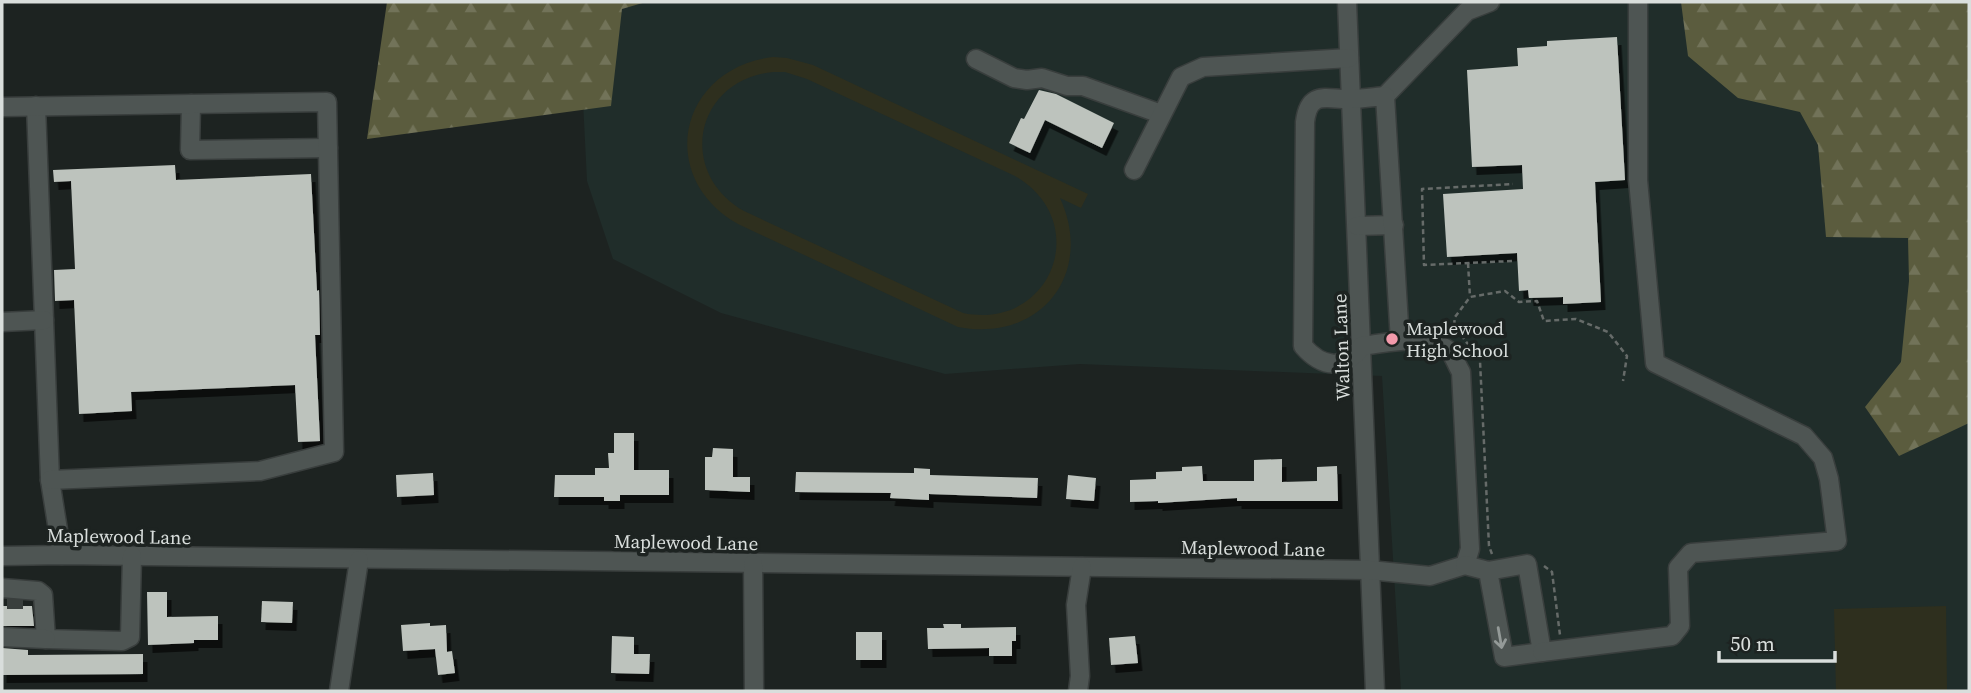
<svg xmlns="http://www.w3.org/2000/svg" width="1971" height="693" font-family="'Source Serif 4',serif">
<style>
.built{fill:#202d2a}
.forest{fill:url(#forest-firs)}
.garden{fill:#2e2f1e;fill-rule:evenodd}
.building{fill:#bdc3bd;filter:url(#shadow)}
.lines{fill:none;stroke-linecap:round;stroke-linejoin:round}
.minor-tunnel{stroke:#393f3d;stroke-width:18;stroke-dasharray:18 9;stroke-linecap:butt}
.minor-casing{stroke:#393e3d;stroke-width:21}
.path{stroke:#666b69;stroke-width:2.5;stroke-dasharray:5 3.5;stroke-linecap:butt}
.minor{stroke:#4e5553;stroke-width:18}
.oneway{stroke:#949a98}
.poi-dot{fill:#f39aab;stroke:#1d2321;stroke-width:2.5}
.labels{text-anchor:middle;stroke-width:7;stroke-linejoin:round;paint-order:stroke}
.poi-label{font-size:19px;fill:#d9dedc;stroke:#1d2321;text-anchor:start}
.street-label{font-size:19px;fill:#d9dedc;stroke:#1d2321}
</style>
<defs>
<pattern id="forest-firs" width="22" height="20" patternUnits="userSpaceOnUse" patternTransform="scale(1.75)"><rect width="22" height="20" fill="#5b5c3e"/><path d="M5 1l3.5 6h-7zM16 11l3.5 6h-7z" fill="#727359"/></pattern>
<filter id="shadow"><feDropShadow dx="4.5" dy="8" stdDeviation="0" flood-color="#0009"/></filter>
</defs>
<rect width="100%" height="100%" fill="#1d2321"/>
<polygon class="built" points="578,2 1804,2 1969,242 1969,691 1401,691 1382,376 1080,364 945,374 721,313 613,259 587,181"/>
<g class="forest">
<polygon points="387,2 646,2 622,9 611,106 367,139"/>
<polygon points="1681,2 1969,2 1969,423 1899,456 1865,407 1901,362 1909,281 1908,238 1826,237 1818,145 1800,112 1738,98 1688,56"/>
</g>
<g class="garden">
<path d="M773,57L787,58L813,65L1088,194L1081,208L1060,198C1095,274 1040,343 958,327L738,224C655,177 679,68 773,57ZM773,72H785L807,79L1015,176C1094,222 1051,331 963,313L744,211C676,172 695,80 773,72Z"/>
<polygon points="1946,606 1947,691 1836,691 1834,609"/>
</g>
<g class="building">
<polygon points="1617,37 1625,180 1595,182 1601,302 1563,304 1563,297 1529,298 1528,290 1519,291 1517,253 1447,257 1443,194 1523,189 1522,165 1472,167 1467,70 1518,66 1517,48 1547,46 1547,41"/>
<polygon points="1039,90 1056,94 1114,123 1102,148 1045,120 1030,153 1009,143 1021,118 1024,119"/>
<polygon points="175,165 176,180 311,174 317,291 319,290 320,335 315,335 320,441 298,442 295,385 131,392 132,411 79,414 74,300 55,301 54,270 75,269 71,181 54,182 53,170"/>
<polygon points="614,433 634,433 634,470 669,470 669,495 620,495 620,501 604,501 604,497 554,497 555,475 595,475 595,468 609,468 608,453 614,453"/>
<polygon points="713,448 733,449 733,477 750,477 750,492 705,490 705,457 712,457"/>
<polygon points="1282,459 1282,482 1317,481 1317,467 1337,466 1338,501 1237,501 1237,498 1158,503 1158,501 1130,502 1130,480 1156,479 1156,472 1182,471 1182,467 1202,466 1203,481 1254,481 1254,460"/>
<polygon points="914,468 930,469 930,475 1038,478 1037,498 929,494 929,500 890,498 891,493 795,492 796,472 914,473"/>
<polygon points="433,473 434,495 397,497 396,475"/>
<polygon points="1068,475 1096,478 1094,501 1066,499"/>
<polygon points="147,592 167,592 167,617 218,616 218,640 194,640 194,643 148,645"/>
<polygon points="7,600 23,601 23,606 32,606 34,626 2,626 2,606 7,606"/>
<polygon points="262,601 293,602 292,623 261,622"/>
<polygon points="430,623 430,626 446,625 447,652 452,651 455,673 438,675 435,649 403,651 401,625"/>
<polygon points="943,624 961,624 961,628 1016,627 1016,641 1012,641 1012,656 989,656 989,648 928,649 927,628 944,628"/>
<rect x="856" y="632" width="26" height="28"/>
<polygon points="612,636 634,637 634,654 650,654 649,674 611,673"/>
<polygon points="1135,636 1138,663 1111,665 1109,638"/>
<polygon points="2,648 28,650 28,655 143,654 143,674 2,675"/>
</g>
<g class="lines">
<polyline class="minor-tunnel" points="7,600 23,600"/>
<defs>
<g id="minor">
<polyline points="1347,2 1375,691"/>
<polyline points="976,59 1014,78 1027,80 1042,78 1067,86 1083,86 1161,114"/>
<polyline points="1385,96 1467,11 1490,2"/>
<polyline points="191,104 190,150 328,148"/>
<polyline points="36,106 50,480 62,555"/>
<polyline points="2,107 327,102 334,452 260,471 50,480"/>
<polyline points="1134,170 1181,77 1203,67 1349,58"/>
<polyline points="1357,226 1394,225"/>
<polyline points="2,322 44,320"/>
<path d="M2,556L62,555L1369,570L1430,576L1465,565L1470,549L1461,372C1457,366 1454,356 1450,352C1429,332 1388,343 1362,346C1345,371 1322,368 1303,346L1305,122C1309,89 1327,100 1351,99C1362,99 1374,97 1385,96L1400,341"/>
<polyline points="753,564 754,691"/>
<polyline points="1465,565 1488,571 1527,564 1542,652 1504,657 1488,571"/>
<polyline points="2,588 38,591 43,595 46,639 122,641 130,637 132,556"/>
<polyline points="2,637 46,639"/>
<polyline points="1542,652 1672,636 1680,626 1678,568 1691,553 1837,541 1829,479 1823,458 1804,436 1655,363 1638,180 1638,2"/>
<polyline points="339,691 359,560"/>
<polyline points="1078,691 1080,676 1076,605 1082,567"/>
</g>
</defs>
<use href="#minor" class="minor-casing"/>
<g class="path">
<polyline points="1512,261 1424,265 1422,189 1513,184"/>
<polyline points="1468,263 1470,297"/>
<polyline points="1492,554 1489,546 1480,361 1454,325 1455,317 1470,297 1505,291 1519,302 1537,301 1544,321 1576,319 1608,332 1627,356 1623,381"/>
<polyline points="1544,566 1552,572 1560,635"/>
</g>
<use href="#minor" class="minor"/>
</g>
<defs><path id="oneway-shaft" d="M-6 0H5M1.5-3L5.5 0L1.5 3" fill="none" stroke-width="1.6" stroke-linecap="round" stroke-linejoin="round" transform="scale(1.75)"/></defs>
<use class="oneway" href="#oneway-shaft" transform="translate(1500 638) rotate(80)"/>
<circle class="poi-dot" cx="1392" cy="339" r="7"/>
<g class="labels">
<g class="poi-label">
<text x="1406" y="335">Maplewood<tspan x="1406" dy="22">High School</tspan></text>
</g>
<g class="street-label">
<text transform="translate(1341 347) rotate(-92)" y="7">Walton Lane</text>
<text transform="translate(119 536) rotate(1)" y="7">Maplewood Lane</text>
<text transform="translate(686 542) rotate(1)" y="7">Maplewood Lane</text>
<text transform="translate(1253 548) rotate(1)" y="7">Maplewood Lane</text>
</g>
</g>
<rect width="1971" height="693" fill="none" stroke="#d9dedc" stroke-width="7"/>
<path d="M1719 651v10h116v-10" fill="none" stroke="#d9dedc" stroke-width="3.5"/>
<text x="1730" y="651" font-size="21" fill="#d9dedc" stroke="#1d2321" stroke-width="5" paint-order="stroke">50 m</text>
</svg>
